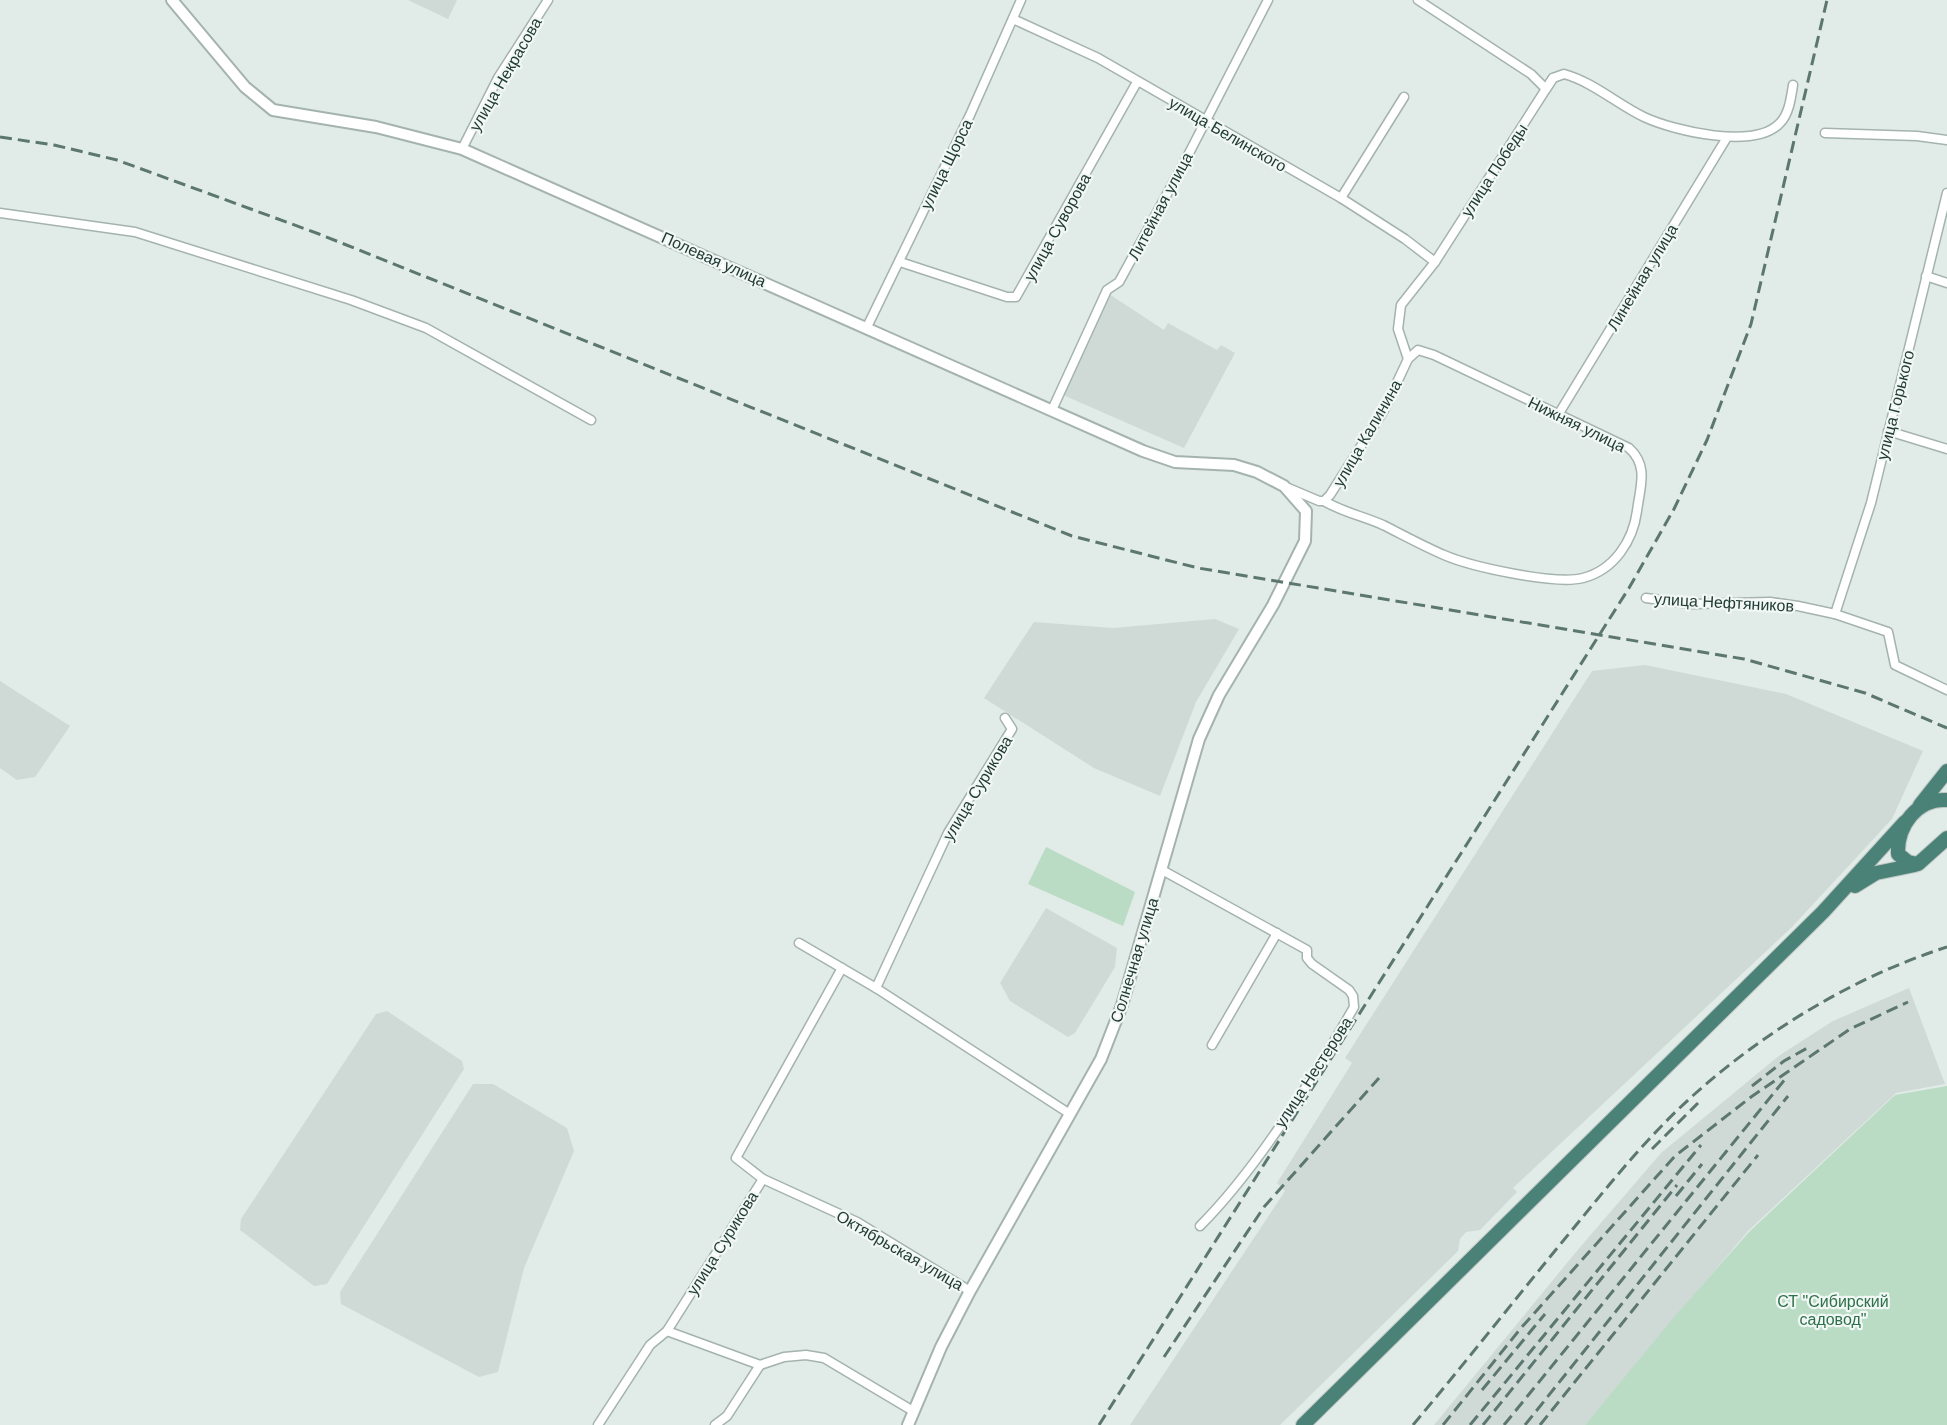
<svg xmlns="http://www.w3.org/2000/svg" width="1947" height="1425" font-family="Arial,sans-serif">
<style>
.built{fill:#cfdad6}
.green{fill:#badbc4}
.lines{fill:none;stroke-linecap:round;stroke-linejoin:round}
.minor-casing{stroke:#a4b3ae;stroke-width:11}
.tertiary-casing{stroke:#a4b3ae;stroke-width:14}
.trunk-casing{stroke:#c1c8c6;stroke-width:16}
.minor{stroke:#fff;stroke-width:8}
.tertiary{stroke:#fff;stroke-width:10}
.trunk{stroke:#4b8277;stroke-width:14}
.rail{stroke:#5c7670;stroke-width:3;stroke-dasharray:12 6;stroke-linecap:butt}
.labels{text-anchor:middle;stroke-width:4.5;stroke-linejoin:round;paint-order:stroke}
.street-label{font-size:16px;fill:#223b35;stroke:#f1f7f4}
.park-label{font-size:16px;fill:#2d7049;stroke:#f1f7f4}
</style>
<rect width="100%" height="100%" fill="#e1ebe7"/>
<g class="built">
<polygon points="408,0 457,0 448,19"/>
<polygon points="1109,294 1164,330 1168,323 1217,350 1221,345 1235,353 1184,448 1063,395"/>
<polygon points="1215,619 1239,629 1196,702 1160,796 1094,768 984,698 1034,622 1113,628"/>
<polygon points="1645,665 1786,694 1923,751 1892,819 1792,927 1513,1188 1517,1192 1480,1230 1466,1232 1460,1239 1458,1251 1280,1425 1130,1425 1285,1191 1277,1183 1352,1063 1345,1058 1592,671"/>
<polygon points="0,681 70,726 35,777 17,780 0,768"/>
<polygon points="1046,908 1117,948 1115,967 1075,1033 1068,1037 1010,1001 1000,983"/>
<polygon points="1909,988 1945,1084 1896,1093 1748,1231 1585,1425 1434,1425 1576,1252 1661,1153 1780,1055 1833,1021"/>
<polygon points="387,1011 462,1061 464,1069 327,1284 314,1286 240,1230 241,1219 376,1014"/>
<polygon points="473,1084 493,1084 567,1128 574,1151 524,1268 498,1372 479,1377 341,1304 340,1292"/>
</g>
<g class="green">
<polygon points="1046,847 1135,892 1123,926 1028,884"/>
<polygon points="1947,1086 1947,1425 1585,1425 1675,1316 1749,1232 1895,1095"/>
</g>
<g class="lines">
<defs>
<g id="minor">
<path d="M1418,0L1531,74L1546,89L1553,78L1564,74C1593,82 1617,104 1644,117C1674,131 1755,150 1780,123C1789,114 1791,98 1793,85"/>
<polyline points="1013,19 1098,58 1341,198 1405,239 1435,262"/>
<polyline points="1825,133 1917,136 1947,140"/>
<polyline points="462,149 498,78 548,0"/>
<polyline points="1341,198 1404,97"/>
<polyline points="0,213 135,232 351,300 426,328 591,420"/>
<polyline points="900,262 1007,297 1016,297 1137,82"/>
<polyline points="1926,276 1947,283"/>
<polyline points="867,327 970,115 1021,0"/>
<polyline points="1052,410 1107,290 1119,282 1184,163 1268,0"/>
<polyline points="1558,415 1726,139"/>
<polyline points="1888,431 1947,449"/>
<polyline points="1286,487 1319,501 1324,501 1330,495 1384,410 1408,359 1398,329 1401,305 1435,262 1553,78"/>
<path d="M1324,501C1342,512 1363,516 1383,525C1403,535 1423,546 1444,555C1472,567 1555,585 1583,578C1614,570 1633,541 1637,511C1640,487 1649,466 1629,448L1434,355L1418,350L1408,359"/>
<polyline points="1646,598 1692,604 1770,602 1798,606 1835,614 1888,632 1895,665 1947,690"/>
<polyline points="1835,614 1871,503 1947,193"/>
<path d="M1162,870L1307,950V958L1312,964L1349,990L1353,996L1354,1007C1314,1077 1257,1169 1200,1226"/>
<polyline points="799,943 876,988 1070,1114"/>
<polyline points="876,988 948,833 1012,729 1005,718"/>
<polyline points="1212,1045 1277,933"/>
<polyline points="763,1179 857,1222 970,1291"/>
<polyline points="667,1331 760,1365 784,1357 806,1355 824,1358 913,1411"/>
<polyline points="598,1425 650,1345 667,1331 763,1179 736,1158 842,968"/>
<polyline points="715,1425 727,1416 760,1365"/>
</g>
<polyline id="tertiary" points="172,0 245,87 273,110 376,127 462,149 1143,451 1175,462 1234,465 1257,472 1284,486 1306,511 1305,541 1273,605 1219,695 1199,739 1122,1005 1101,1059 970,1291 941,1347 908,1425"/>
<g id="trunk">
<path d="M1947,800C1917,798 1897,826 1898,854L1908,862L1918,864L1947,838"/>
<polyline points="1920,805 1947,771"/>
<polyline points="1855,886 1876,873 1915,865"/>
<polyline points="1303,1425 1823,912 1905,822"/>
</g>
</defs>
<use href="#minor" class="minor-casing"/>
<use href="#tertiary" class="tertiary-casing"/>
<use href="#trunk" class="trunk-casing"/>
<use href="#minor" class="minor"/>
<use href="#tertiary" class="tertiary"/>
<use href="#trunk" class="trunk"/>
<g class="rail">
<polyline points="0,137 54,145 117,160 319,234 1072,536 1198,568 1744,659 1865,693 1947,728"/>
<polyline points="1752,1086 1784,1061 1809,1047"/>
<polyline points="1652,1149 1698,1103"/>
<polyline points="1676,1196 1702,1164"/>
<polyline points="1164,1357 1264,1207 1379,1078"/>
<polyline points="1482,1390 1545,1314"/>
<polyline points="1099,1425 1629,588 1674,509 1707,440 1751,324 1827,0"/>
<path d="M1413,1425C1464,1364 1513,1302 1563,1241C1605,1190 1647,1136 1697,1092C1768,1029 1856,976 1947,947"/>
<polyline points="1443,1425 1521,1328 1675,1156 1751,1097 1850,1029 1908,1002"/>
<polyline points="1470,1425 1701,1145"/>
<polyline points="1483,1425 1677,1185"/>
<polyline points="1504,1425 1786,1078"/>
<polyline points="1525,1425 1788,1096"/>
<polyline points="1540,1425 1758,1155"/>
</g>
</g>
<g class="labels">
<g class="street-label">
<text transform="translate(505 74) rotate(-60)" y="6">улица Некрасова</text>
<text transform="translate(1228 134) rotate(30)" y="6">улица Белинского</text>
<text transform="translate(946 164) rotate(-64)" y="6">улица Щорса</text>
<text transform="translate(1494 170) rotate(-57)" y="6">улица Победы</text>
<text transform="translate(1160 206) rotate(-62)" y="6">Литейная улица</text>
<text transform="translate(1057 227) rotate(-61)" y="6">улица Суворова</text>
<text transform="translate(714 259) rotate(24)" y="6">Полевая улица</text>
<text transform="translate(1642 277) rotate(-59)" y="6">Линейная улица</text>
<text transform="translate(1895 405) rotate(-76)" y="6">улица Горького</text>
<text transform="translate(1577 424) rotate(26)" y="6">Нижняя улица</text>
<text transform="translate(1367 433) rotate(-60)" y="6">улица Калинина</text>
<text transform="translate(1724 602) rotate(3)" y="6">улица Нефтяников</text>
<text transform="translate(977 788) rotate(-59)" y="6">улица Сурикова</text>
<text transform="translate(1134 960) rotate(-73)" y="6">Солнечная улица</text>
<text transform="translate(1313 1072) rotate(-57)" y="6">улица Нестерова</text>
<text transform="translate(722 1243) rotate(-58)" y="6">улица Сурикова</text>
<text transform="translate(900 1250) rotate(30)" y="6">Октябрьская улица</text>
</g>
<g class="park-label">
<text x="1833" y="1307">СТ "Сибирский<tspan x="1833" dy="18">садовод"</tspan></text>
</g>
</g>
</svg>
